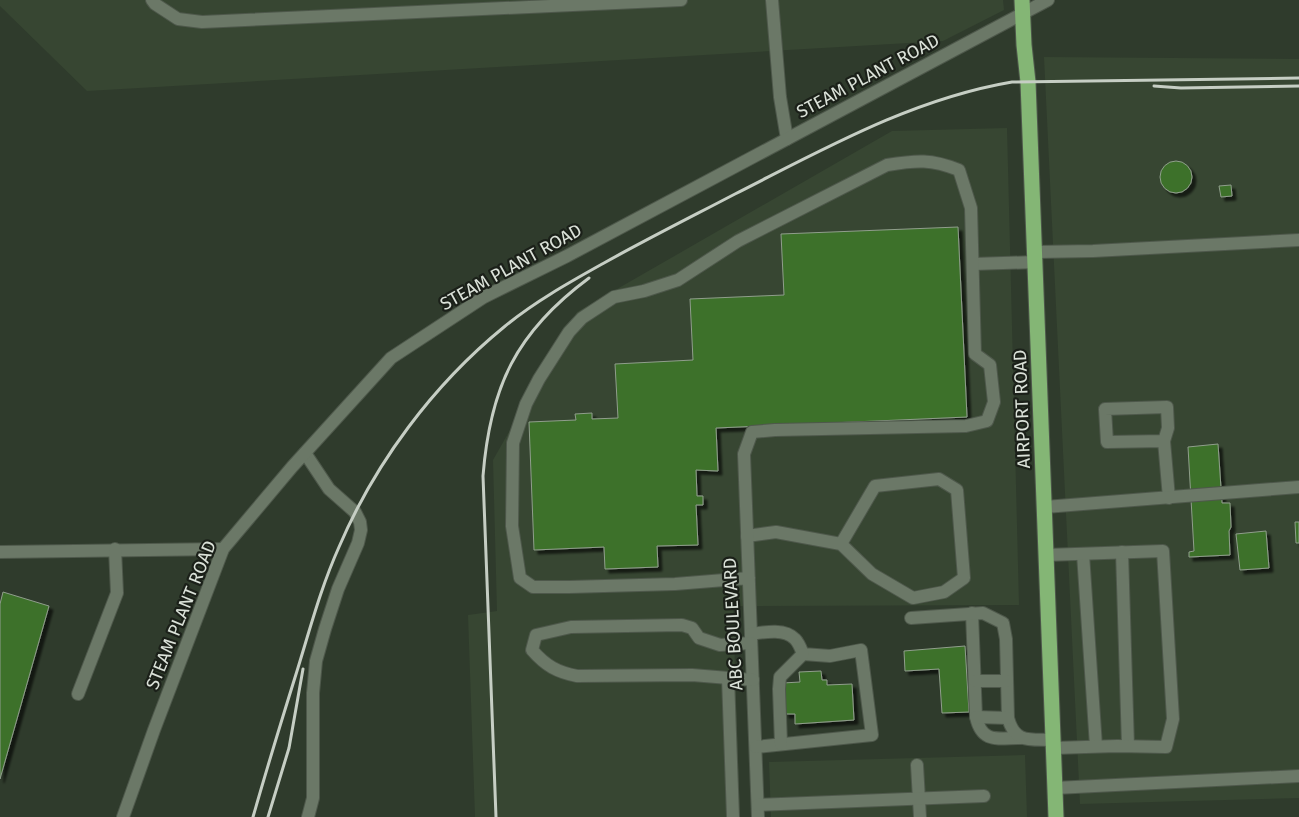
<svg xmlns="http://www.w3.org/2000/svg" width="1299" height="817" font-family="'Fira Sans',sans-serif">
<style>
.built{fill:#374632}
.building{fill:#3c712a;stroke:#909e8c;filter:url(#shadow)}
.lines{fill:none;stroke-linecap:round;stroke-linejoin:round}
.minor-casing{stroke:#4e584b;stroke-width:14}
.highway-casing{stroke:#4e584b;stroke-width:17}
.minor{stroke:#6b7867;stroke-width:12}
.highway{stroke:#84b675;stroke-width:15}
.rail{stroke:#c6cec4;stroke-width:3}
.labels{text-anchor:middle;stroke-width:4.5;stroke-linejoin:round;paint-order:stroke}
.street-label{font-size:18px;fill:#dbe2d9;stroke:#1b2019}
</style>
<defs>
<filter id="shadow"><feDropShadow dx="4" dy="4" stdDeviation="1" flood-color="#0009"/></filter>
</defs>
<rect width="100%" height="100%" fill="#2f3b2c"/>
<g class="built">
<polygon points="0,0 1003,0 1004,10 943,41 87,91 0,6"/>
<polygon points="1044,57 1299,59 1299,798 1080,804"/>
<polygon points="1007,128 1019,605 733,606 740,817 475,817 468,615 497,611 493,460 577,312 892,131"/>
<polygon points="1025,755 1027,817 771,817 769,762"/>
</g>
<g class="building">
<circle cx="1176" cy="177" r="16"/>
<polygon points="1231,185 1232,196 1221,197 1219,186"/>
<polygon points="958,227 967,417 716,428 718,471 696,470 697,496 703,496 703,505 696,505 698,545 657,546 658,567 605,569 604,547 534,550 529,422 576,420 575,414 592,413 592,419 618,418 615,364 693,360 690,299 784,295 781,234"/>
<polygon points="1218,444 1222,503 1230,503 1231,527 1229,531 1230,555 1189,557 1189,552 1194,551 1188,447"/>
<polygon points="1295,522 1299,522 1299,543 1296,543"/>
<polygon points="1266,531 1269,568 1240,570 1236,534"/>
<polygon points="3,592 49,606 0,779 0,604"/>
<polygon points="965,646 969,712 942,713 939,669 905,671 904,651"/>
<polygon points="821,671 822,680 827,680 827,685 852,684 854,720 795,724 795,714 785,714 783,683 800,682 799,672"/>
</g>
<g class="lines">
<defs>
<g id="minor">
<polyline points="152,0 155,4 178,19 202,22 681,0"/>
<polyline points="772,0 780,97 787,139"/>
<polyline points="1035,252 1093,251 1299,240"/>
<polyline points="973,264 1036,262"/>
<polyline points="1164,441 1168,428 1167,407 1105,409 1107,442 1164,441 1169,498"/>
<polyline points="305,453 329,489 355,512 360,522 361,530 358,543 338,589 325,629 316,661 313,693 313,798 308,817"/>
<polyline points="1045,507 1299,487"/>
<polyline points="747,536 776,532 841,544 872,574 913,598 944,592 964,578 957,490 939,479 875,486 841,544"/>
<polyline points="0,552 223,549"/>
<polyline points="1122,552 1128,746"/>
<polyline points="1083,554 1096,746"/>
<polyline points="1046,555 1163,551 1173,719 1166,747 1117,746 1054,748"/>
<path d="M749,578L675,584L569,587H533L520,578L512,526L513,443L526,404L539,379L569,332L582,318L614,297L644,291L678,280L738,241L887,165C917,160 931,159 959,170L971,208L975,354L990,365L994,402L987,421L966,426L775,430L752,432L744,454L758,817"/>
<path d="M972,613L976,717C982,744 998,738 1021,738"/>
<path d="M911,618L983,613L1003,623L1006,639L1008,718C1015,744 1030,739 1053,740"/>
<path d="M751,634C764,632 785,628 795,639C799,643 801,649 803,654L830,656L861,650L872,735L756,747"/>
<path d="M751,643L720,645L699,638L692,628L682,625L571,627L536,635L532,650C546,666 557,672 577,676L692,675L753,680"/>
<polyline points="728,678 733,817"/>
<polyline points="975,681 1007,681"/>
<polyline points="78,694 117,593 115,549"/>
<polyline points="976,717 1008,718"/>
<polyline points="781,744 779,689 780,677 803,654"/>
<polyline points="917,765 920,817"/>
<polyline points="1055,788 1299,776"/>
<polyline points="758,805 984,796"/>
<polyline points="123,817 154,730 223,549 292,467 391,358 484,297 567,256 1048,0"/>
</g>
<polyline id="highway" points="1022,0 1024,45 1028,82 1056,817"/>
</defs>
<use href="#minor" class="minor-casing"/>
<use href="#highway" class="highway-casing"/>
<use href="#minor" class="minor"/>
<use href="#highway" class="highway"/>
<g class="rail">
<polyline points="1154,86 1181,88 1299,86"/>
<path d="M253,817C267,768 282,719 297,671C310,629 321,587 339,547C375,463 433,385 504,327C534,302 570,282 604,263C647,239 691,217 735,194C824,149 912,99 1012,82L1299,78"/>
<polyline points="268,817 289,748 303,669"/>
<path d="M496,817L483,476C490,387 516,332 589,278"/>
</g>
</g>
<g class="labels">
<g class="street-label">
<text transform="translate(868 76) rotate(-28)" y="6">STEAM PLANT ROAD</text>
<text transform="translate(511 267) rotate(-29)" y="6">STEAM PLANT ROAD</text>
<text transform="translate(1022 409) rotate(-92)" y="6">AIRPORT ROAD</text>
<text transform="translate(181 615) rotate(-68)" y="6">STEAM PLANT ROAD</text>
<text transform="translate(733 624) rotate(-93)" y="6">ABC BOULEVARD</text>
</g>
</g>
</svg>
